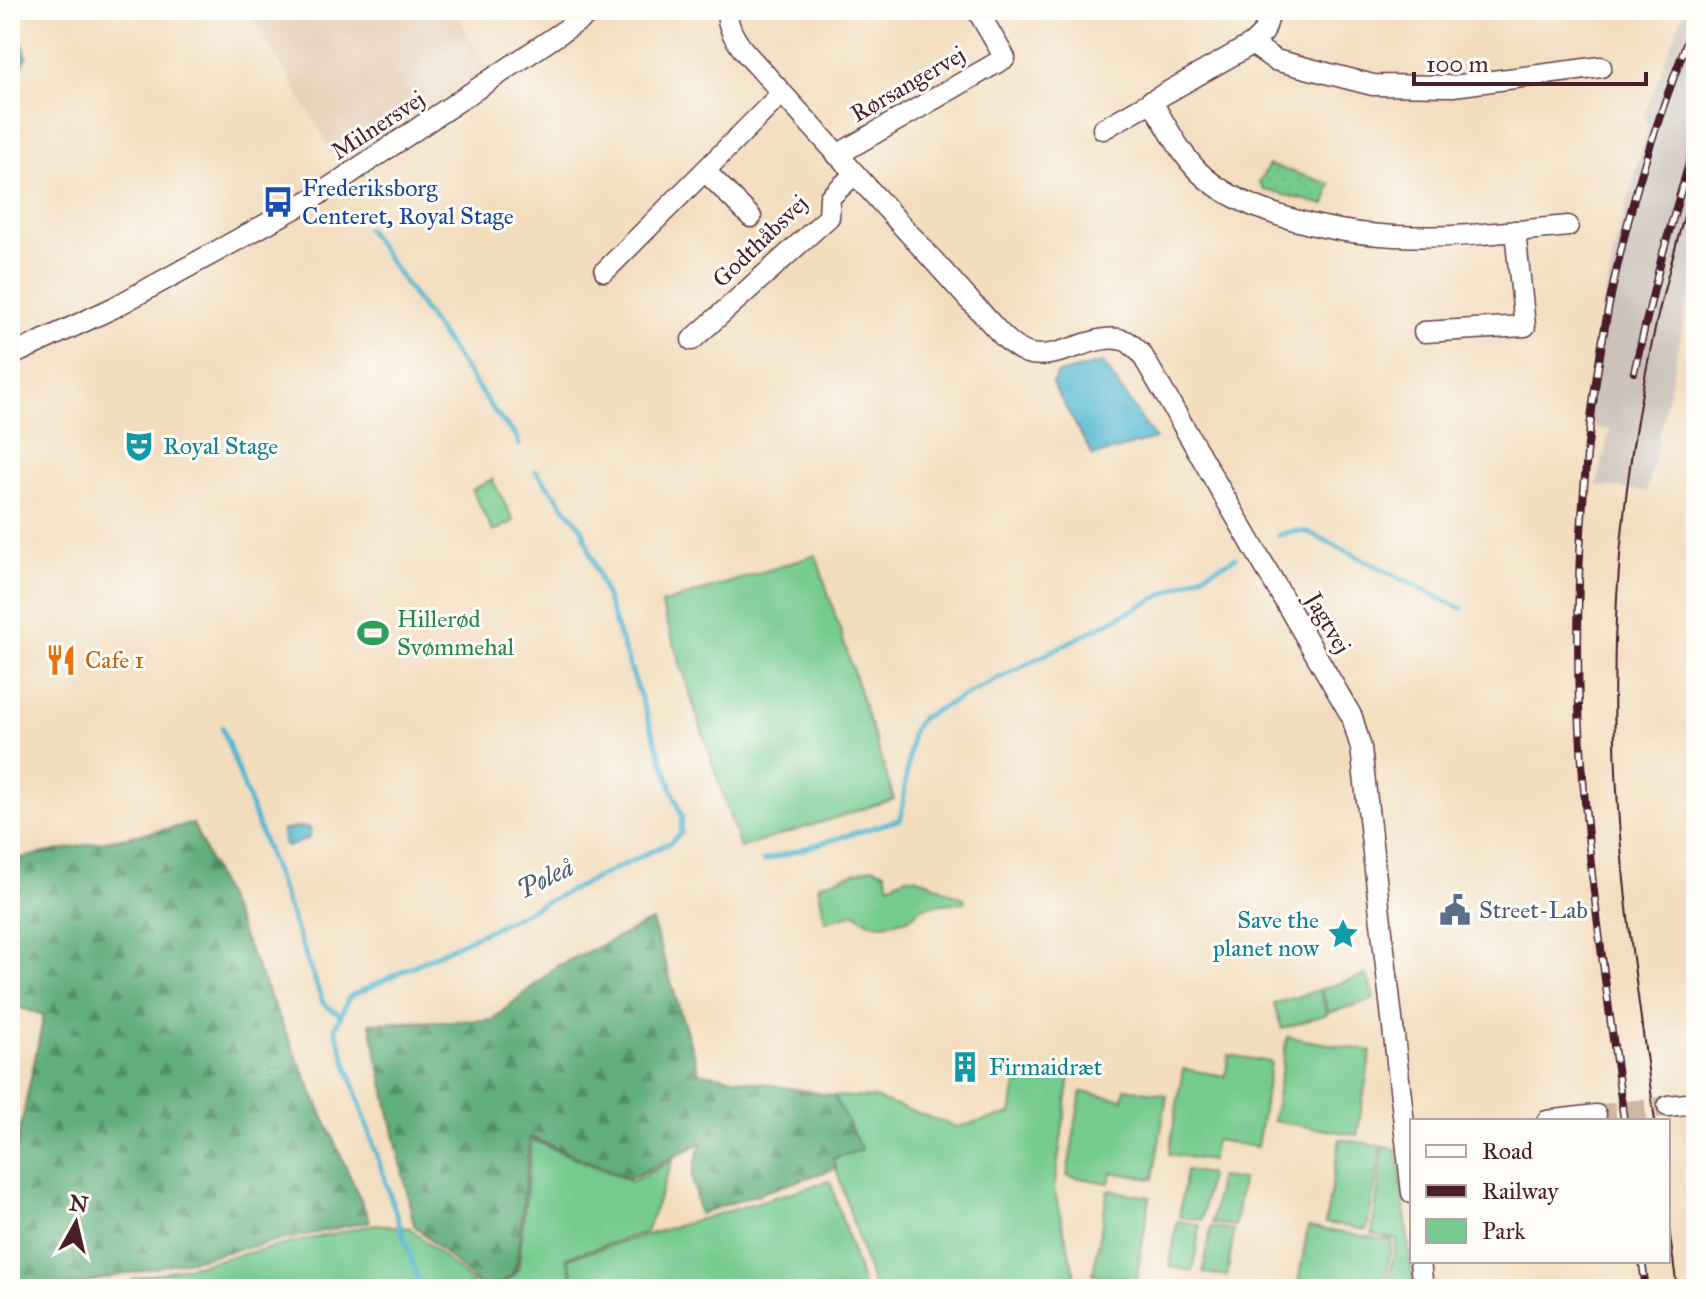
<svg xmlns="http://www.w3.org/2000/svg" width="1706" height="1299" font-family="'IM FELL Great Primer',serif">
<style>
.built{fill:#e4ccb2}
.railway{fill:#ccc2b9}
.green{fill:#75ca8f;stroke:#60745d;stroke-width:2}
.forest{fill:url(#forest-firs);stroke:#556652;stroke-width:2}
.park{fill:url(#park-dots);stroke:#60745d;stroke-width:2}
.water{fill:#50b6cf;stroke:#4d6a7d;stroke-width:2}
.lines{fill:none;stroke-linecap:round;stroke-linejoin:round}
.stream{stroke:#50b6cf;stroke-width:5}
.minor-tunnel{stroke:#d0b7a1;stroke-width:20;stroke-dasharray:20 10;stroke-linecap:butt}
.minor-casing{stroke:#633c41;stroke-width:23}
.minor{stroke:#fff;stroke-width:20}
.tram{stroke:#4a1f2b;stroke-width:2}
.rail-casing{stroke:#4a1f2b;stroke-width:8}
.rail{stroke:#fdfcf7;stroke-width:5;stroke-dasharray:15;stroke-linecap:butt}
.labels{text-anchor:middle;stroke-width:6;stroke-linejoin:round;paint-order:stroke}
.street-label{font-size:24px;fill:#4a1f2b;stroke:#fdfcf7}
.transit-label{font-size:24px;fill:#164399;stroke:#fdfcf7;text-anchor:start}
.culture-label{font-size:24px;fill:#0d838f;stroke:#fdfcf7;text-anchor:start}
.leisure-label{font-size:24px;fill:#27864d;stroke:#fdfcf7;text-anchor:start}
.food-label{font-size:24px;fill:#c56008;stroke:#fdfcf7;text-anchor:start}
.service-label{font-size:24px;fill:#4e5e75;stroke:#fdfcf7;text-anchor:start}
.water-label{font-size:26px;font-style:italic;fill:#4c5b6d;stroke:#fdfcf7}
</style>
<defs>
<pattern id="forest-firs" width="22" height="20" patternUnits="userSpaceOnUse" patternTransform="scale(2)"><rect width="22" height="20" fill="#60ae7a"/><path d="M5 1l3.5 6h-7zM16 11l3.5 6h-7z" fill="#518d64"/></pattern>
<pattern id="park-dots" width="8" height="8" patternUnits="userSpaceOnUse" patternTransform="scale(2)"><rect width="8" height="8" fill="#75ca8f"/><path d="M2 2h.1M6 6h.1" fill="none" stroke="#67ad7c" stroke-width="1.8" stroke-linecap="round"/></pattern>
</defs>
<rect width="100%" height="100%" fill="#fdfcf7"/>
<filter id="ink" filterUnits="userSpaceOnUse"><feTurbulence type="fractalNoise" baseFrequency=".0125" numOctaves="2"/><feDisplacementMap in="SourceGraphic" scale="16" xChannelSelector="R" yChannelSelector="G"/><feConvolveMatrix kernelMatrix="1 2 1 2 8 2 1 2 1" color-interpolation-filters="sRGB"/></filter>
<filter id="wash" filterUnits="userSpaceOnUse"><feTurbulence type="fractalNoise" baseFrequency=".006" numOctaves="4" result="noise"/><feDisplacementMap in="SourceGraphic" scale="32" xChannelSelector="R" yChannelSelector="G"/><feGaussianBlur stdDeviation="1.8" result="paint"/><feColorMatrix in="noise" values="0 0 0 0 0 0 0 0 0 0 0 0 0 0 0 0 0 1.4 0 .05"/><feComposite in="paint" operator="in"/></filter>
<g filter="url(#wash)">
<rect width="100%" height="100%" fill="#f2ddbe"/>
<polygon class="built" points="248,10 455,10 484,65 488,68 342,167"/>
<polygon class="railway" points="1685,10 1696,10 1696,277 1686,312 1647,492 1597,485 1610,430 1585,426 1593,359 1616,243 1648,128 1644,115"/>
<g class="green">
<polygon points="492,479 514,521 493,532 472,490"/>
<polygon points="816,555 894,799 740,848 661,604"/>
<path d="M873,867L885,872L889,885C894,883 902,878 907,877C929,876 945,894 964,898L965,902C951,904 934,903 922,908C917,910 913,917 907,919C886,924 873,929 856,913L825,921L818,885Z"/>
<polygon points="1367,975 1374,999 1329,1013 1321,989"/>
<polygon points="1319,990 1327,1014 1282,1029 1274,1004"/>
<polygon points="1287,1037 1371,1051 1357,1135 1273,1121"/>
<polygon points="1229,1055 1271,1062 1257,1147 1215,1140 1211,1161 1169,1154 1183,1069 1225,1076"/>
<polygon points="1070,1076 1054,1189 1078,1289 874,1289 833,1158 861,1150 834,1096 874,1098 957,1127 1011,1114 1016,1084"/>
<polygon points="1125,1088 1167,1095 1153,1179 1111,1172 1109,1183 1067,1176 1081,1092 1123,1099"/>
<polygon points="1340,1139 1382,1146 1367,1230 1325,1223"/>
<polygon points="532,1140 632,1182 673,1160 646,1232 566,1257 576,1289 497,1289 518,1272"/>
<polygon points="1384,1147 1397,1149 1414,1289 1387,1289 1397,1240 1372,1234"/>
<polygon points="1186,1170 1209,1174 1202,1220 1179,1217"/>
<polygon points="1219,1177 1242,1180 1235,1226 1212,1223"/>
<polygon points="830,1181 864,1289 578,1289 568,1258"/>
<polygon points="1108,1190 1150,1197 1136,1281 1093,1274"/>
<polygon points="1177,1221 1200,1225 1193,1271 1170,1267"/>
<polygon points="376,1224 410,1228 479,1289 131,1289 133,1279"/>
<polygon points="1211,1227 1234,1230 1227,1276 1203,1273"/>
<polygon points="1308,1227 1392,1241 1384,1289 1297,1289"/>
</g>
<g class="forest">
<polygon points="193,824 370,1221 57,1289 10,1289 10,1178 44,1015 10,1005 10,860"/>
<polygon points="652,921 699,1072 834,1096 862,1150 833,1158 836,1168 699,1214 692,1176 701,1143 630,1179 530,1137 516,1272 493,1289 483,1289 414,1225 370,1023 492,1020 557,966"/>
</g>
<polygon class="park" points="1269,165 1331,184 1325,205 1264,190 1259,182"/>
<g class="water">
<polygon points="10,33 22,42 27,57 20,70 10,77"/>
<polygon points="1103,363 1155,439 1093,456 1052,383 1057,374"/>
<polygon points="299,827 308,828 311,831 308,839 288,847 284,845 282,831"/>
</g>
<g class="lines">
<g class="stream">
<polyline points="367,229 497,415 517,437 519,445"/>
<polyline points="1279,535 1293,531 1308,532 1462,609"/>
<polyline points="222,727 323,1003 341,1016"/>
<polyline points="763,861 901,819 912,732 921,718 1235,558"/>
<polyline points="421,1289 335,1028 349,997 671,842 681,833 682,817 582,528 536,471"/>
</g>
</g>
</g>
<g filter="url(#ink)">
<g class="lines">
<polyline class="minor-tunnel" points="1596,1115 1668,1106"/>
<defs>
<g id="minor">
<path d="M727,10C727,26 734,38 744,51L971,302"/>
<polyline points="1252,44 1275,60 1373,85 1453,86 1601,67"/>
<path d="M1151,101C1166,124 1179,152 1199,172C1220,193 1251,206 1278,215C1380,248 1465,236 1568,226"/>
<polyline points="1103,129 1252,44 1264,32 1271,10"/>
<polyline points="837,155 1005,58 977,10"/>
<polyline points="705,171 751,217"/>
<polyline points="605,271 781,94"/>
<path d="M976,307C990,321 1008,346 1027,353C1058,363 1098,329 1126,341C1131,343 1136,349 1141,353L1352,717L1361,748L1412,1193"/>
<polyline points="1424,332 1525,326 1515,231"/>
<polyline points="692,340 829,217 830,197 855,174"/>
<polyline points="10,356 113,308 312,199 595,10"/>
<polyline points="1668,1106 1696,1103"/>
<polyline points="1547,1121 1596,1115"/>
<polyline points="1420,1261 1423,1289"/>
</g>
</defs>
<use href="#minor" class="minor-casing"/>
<use href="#minor" class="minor"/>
<g class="tram">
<polyline points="1695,142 1696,138"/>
<path d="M1655,1121C1638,995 1618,869 1615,742C1609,550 1638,360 1696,177"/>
<polyline points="1668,1220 1677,1289"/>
</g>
<defs>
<g id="rail">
<polyline points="1634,372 1662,256 1696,139"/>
<path d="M1624,1121C1606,983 1584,845 1579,706C1574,539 1588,368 1632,207C1649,143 1672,81 1696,18"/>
<polyline points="1642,1261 1646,1289"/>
</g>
</defs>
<use href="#rail" class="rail-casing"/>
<use href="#rail" class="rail"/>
</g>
</g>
<defs>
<symbol id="bus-bare" viewBox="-9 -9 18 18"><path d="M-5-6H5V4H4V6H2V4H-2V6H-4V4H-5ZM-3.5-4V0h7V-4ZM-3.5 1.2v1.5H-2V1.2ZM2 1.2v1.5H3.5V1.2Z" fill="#1a4fb4" stroke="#fdfcf7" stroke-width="2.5" paint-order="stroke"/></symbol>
<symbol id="theatre-bare" viewBox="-9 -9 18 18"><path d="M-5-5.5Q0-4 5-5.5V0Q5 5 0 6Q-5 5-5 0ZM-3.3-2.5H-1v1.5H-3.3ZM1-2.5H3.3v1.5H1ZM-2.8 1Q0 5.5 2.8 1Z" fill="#0f9aa8" stroke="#fdfcf7" stroke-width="2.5" paint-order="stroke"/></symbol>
<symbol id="stadium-bare" viewBox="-9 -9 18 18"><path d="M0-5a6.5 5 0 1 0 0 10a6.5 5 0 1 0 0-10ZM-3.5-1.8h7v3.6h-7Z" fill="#2e9e5b" stroke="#fdfcf7" stroke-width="2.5" paint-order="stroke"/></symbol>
<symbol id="restaurant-bare" viewBox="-9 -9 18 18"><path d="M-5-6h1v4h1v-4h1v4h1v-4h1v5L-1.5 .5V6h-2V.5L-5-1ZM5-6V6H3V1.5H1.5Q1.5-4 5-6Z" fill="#e8710a" stroke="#fdfcf7" stroke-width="2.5" paint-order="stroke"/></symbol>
<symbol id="civic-bare" viewBox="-9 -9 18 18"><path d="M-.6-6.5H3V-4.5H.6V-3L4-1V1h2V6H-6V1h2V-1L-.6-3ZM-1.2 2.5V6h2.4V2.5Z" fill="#5c6f8a" stroke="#fdfcf7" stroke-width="2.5" paint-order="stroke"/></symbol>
<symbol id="sight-bare" viewBox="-9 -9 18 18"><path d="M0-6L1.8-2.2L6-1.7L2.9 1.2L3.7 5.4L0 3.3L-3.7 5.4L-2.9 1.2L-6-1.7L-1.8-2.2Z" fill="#0f9aa8" stroke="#fdfcf7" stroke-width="2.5" paint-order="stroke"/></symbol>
<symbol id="building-bare" viewBox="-9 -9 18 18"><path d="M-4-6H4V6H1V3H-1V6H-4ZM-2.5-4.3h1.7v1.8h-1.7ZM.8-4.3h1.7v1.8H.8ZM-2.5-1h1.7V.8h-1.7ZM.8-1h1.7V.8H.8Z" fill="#0f9aa8" stroke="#fdfcf7" stroke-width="2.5" paint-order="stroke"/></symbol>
</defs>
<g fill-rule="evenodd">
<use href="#bus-bare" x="256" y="180" width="44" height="44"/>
<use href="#theatre-bare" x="117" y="424" width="44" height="44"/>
<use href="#stadium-bare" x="351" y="611" width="44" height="44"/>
<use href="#restaurant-bare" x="39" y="638" width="44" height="44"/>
<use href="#civic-bare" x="1433" y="888" width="44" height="44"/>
<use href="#sight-bare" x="1321" y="912" width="44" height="44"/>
<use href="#building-bare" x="943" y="1045" width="44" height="44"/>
</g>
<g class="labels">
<g class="street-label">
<text transform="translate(908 84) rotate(-30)" y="8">Rørsangervej</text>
<text transform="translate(378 125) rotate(-33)" y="8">Milnersvej</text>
<text transform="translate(760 241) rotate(-44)" y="8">Godthåbsvej</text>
<text transform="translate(1328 623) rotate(60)" y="8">Jagtvej</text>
</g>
<g class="transit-label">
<text x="302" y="196">Frederiksborg<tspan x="302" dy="28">Centeret, Royal Stage</tspan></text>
</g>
<g class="culture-label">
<text x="163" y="454">Royal Stage</text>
<text x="1319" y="928" text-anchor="end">Save the<tspan x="1319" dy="28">planet now</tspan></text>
<text x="989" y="1075">Firmaidræt</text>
</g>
<g class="leisure-label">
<text x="397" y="627">Hillerød<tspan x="397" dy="28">Svømmehal</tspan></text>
</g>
<g class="food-label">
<text x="85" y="668">Cafe 1</text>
</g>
<g class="service-label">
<text x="1479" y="918">Street-Lab</text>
</g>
<g class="water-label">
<text transform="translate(545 878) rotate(-26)" y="9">Pøleå</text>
</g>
</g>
<rect width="1706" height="1299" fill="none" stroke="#fdfcf7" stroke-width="40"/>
<rect x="1410" y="1119" width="260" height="144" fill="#fdfcf7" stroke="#b5a4a5" stroke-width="2"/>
<rect x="1426" y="1145" width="40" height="12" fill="#ffffff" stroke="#b5a4a5" stroke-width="2"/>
<text x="1482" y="1159" font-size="24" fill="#4a1f2b">Road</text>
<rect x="1426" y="1185" width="40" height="12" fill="#4a1f2b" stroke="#b5a4a5" stroke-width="2"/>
<text x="1482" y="1199" font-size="24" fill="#4a1f2b">Railway</text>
<rect x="1426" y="1219" width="40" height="24" fill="#75ca8f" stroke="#b5a4a5" stroke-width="2"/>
<text x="1482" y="1239" font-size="24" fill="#4a1f2b">Park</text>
<g transform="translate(76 1223) rotate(8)" stroke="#fdfcf7" stroke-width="6" paint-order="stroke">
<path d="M0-6L14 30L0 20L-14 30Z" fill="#4a1f2b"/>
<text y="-12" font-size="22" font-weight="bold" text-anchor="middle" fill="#4a1f2b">N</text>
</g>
<path d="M1414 72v12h232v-12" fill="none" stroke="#4a1f2b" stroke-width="4"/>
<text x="1426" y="72" font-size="24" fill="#4a1f2b" stroke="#fdfcf7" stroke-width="6" paint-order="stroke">100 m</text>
</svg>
